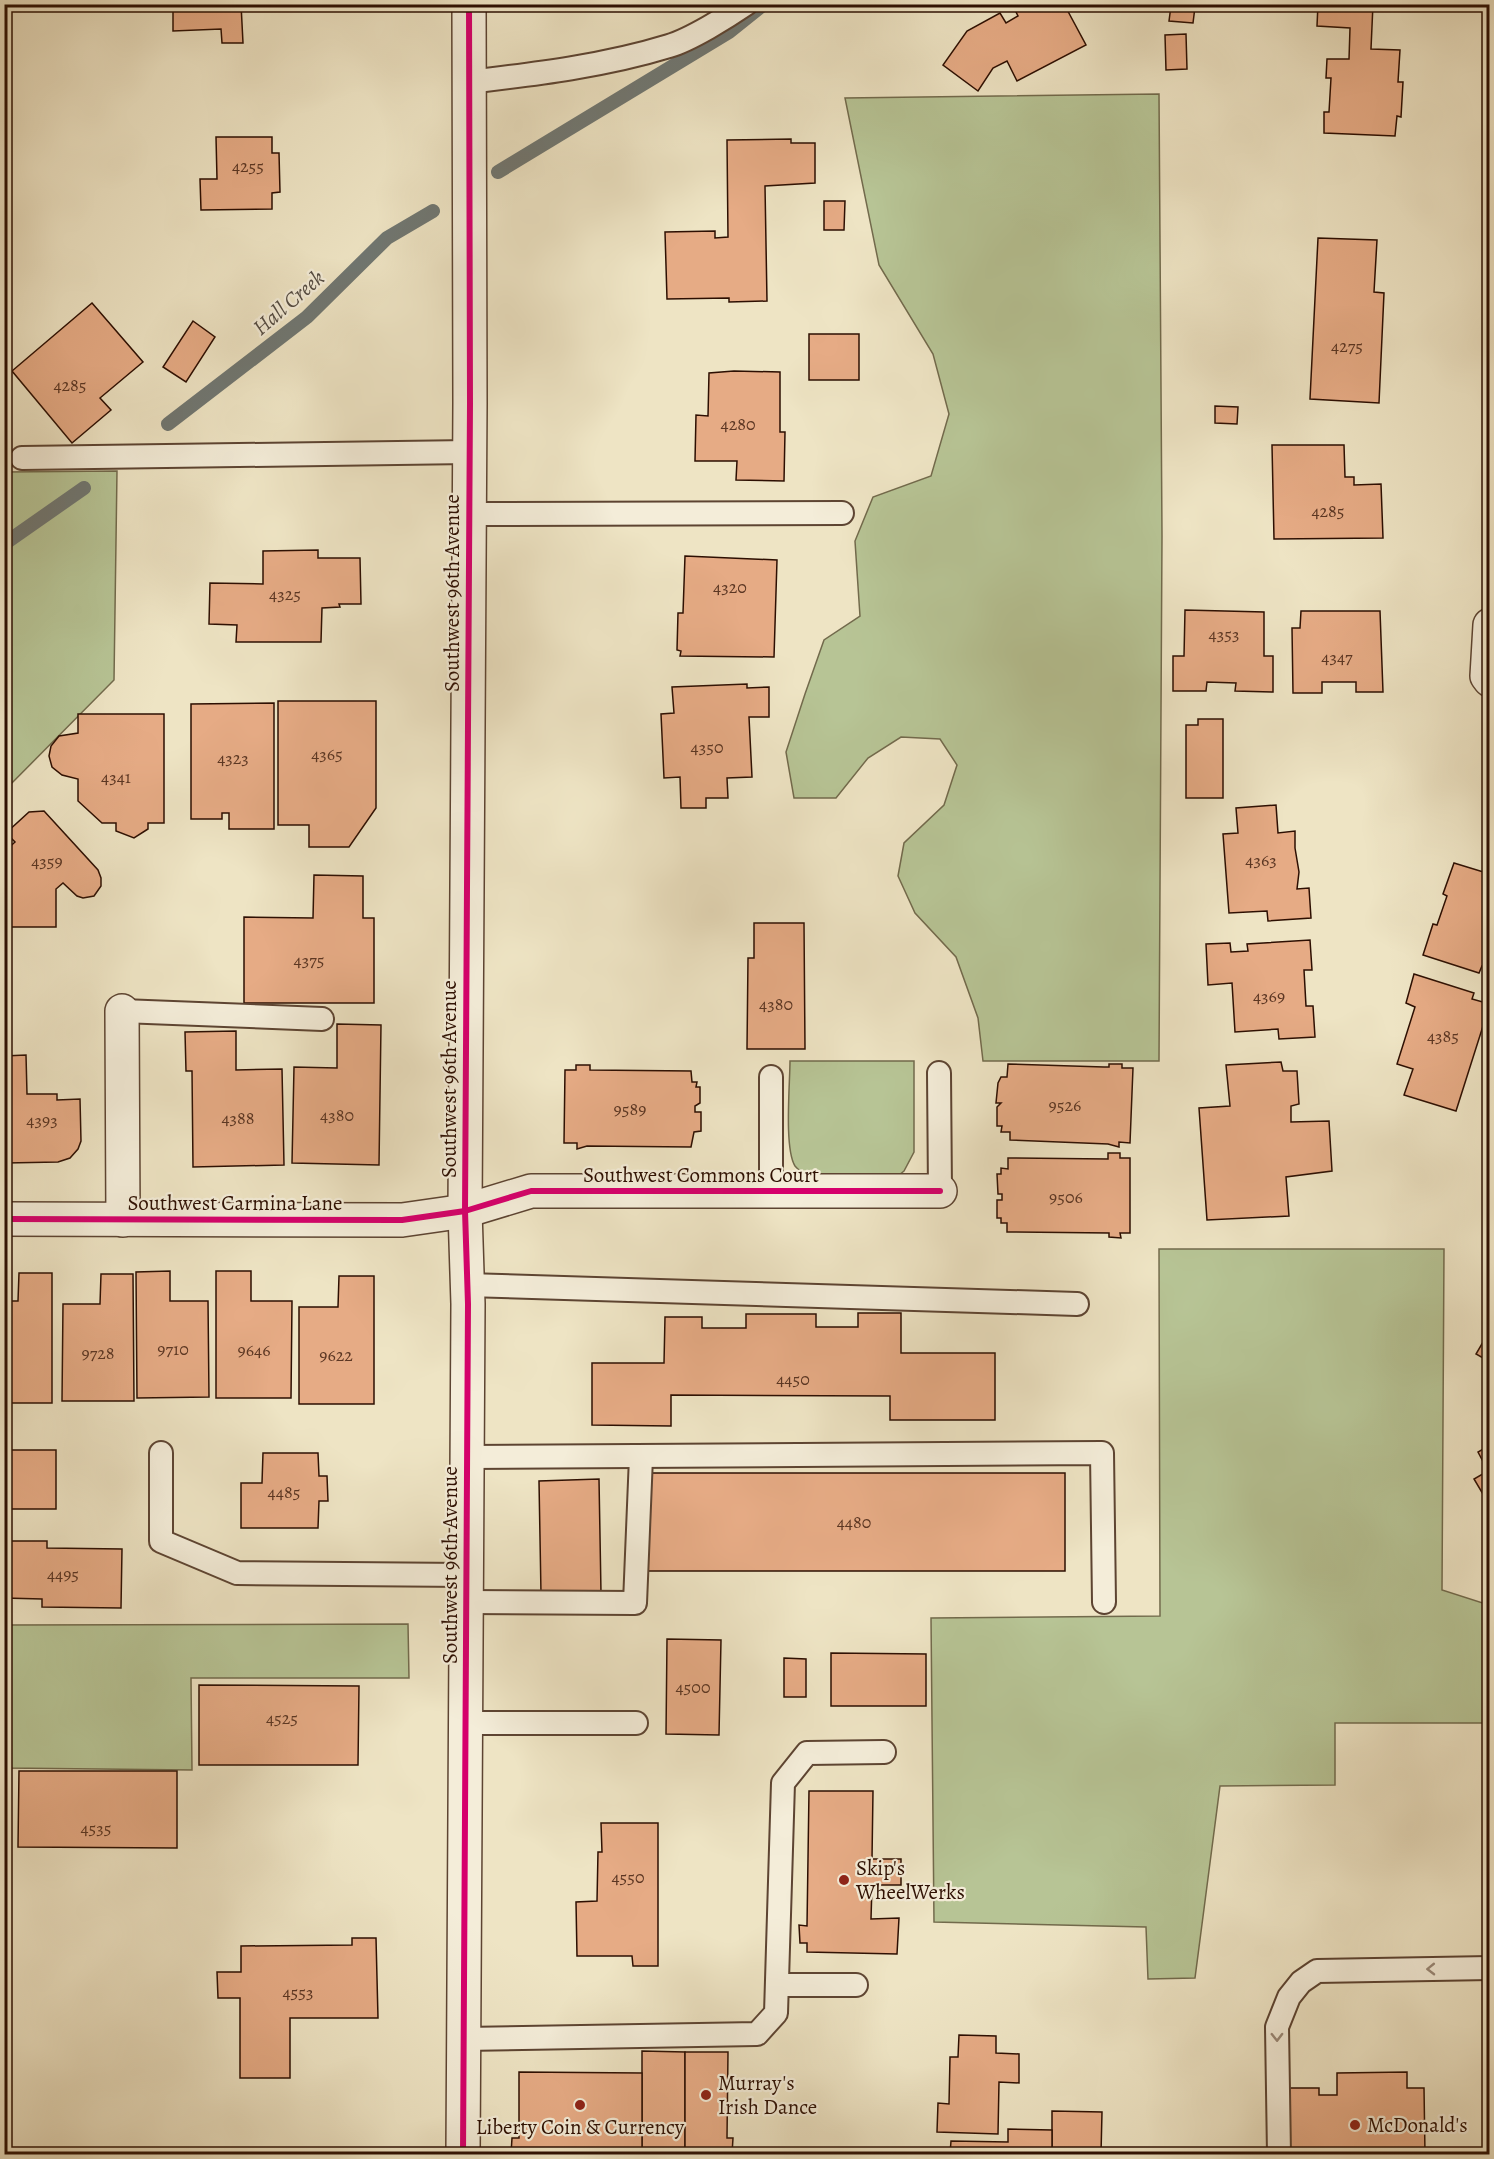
<svg xmlns="http://www.w3.org/2000/svg" width="1494" height="2159" font-family="Alegreya,serif">
<style>
.green{fill:#b7c495;stroke:#726a4c;stroke-width:1.5}
.lines{fill:none;stroke-linecap:round;stroke-linejoin:round}
.stream{stroke:#707772;stroke-width:14}
.building{fill:#e6ab85;stroke:#2d0f02;stroke-width:1.5}
.service-casing{stroke:#5d4432;stroke-width:26}
.minor-casing{stroke:#5d4432;stroke-width:36}
.service{stroke:#f4edd9;stroke-width:22}
.minor{stroke:#f4edd9;stroke-width:33}
.cycleway-casing{stroke:#f4edd9;stroke-width:10}
.cycleway{stroke:#d6006c;stroke-width:6}
.oneway{stroke:#9a8978}
.poi-dot{fill:#8f2418;stroke:#f4edd9;stroke-width:2}
.labels{text-anchor:middle;stroke-width:4.5;stroke-linejoin:round;paint-order:stroke}
.number-label{font-size:18px;fill:#5b3623}
.street-label{font-size:21px;fill:#2d0f02;stroke:#f4edd9}
.poi-label{font-size:21px;fill:#2d0f02;stroke:#f4edd9;text-anchor:start}
.water-label{font-size:22px;font-style:italic;fill:#544c43;stroke:#f4edd9}
</style>
<rect width="100%" height="100%" fill="#eee4c4"/>
<filter id="stains"><feTurbulence type="fractalNoise" baseFrequency=".00333" numOctaves="4"/><feColorMatrix values="0 0 0 0 .2 0 0 0 0 .09 0 0 0 0 .02 0 0 0 .5 -.17"/></filter>
<radialGradient id="worn" r=".72"><stop offset=".6" stop-color="#630" stop-opacity="0"/><stop offset="1" stop-color="#630" stop-opacity=".3"/></radialGradient>
<g class="green">
<polygon points="1159,94 1162,536 1159,1061 983,1061 978,1018 956,957 915,913 898,876 904,843 944,805 957,765 940,739 901,737 868,758 836,798 794,798 786,752 805,694 824,640 860,616 855,541 873,497 931,476 949,414 933,354 879,265 845,98"/>
<polygon points="117,471 114,680 5,790 5,472"/>
<path d="M790,1061H914V1152L904,1171L899,1175L810,1178C805,1174 799,1171 795,1166C784,1148 790,1084 790,1061Z"/>
<polygon points="1159,1249 1444,1249 1442,1590 1489,1605 1490,1723 1335,1723 1335,1785 1220,1786 1195,1978 1148,1979 1146,1927 934,1922 931,1618 1160,1616"/>
<polygon points="408,1624 409,1678 191,1678 192,1770 5,1768 5,1625"/>
</g>
<g class="lines">
<g class="stream">
<polyline points="498,172 729,32 764,4"/>
<polyline points="168,424 307,317 387,238 433,211"/>
<polyline points="4,544 84,488"/>
</g>
</g>
<g class="building">
<polygon points="173,4 241,4 243,43 222,43 221,29 173,31"/>
<polygon points="1012,4 1064,4 1086,45 1017,81 1007,61 993,68 978,91 943,65 967,31 1000,13 1006,23 1018,16"/>
<polygon points="1318,4 1373,4 1371,49 1400,50 1398,82 1403,82 1401,117 1397,116 1395,136 1324,133 1324,112 1329,112 1331,78 1326,78 1327,59 1349,59 1350,28 1317,26"/>
<polygon points="1171,6 1195,7 1193,23 1169,21"/>
<polygon points="1186,34 1187,69 1166,70 1165,35"/>
<polygon points="216,137 272,137 272,153 279,153 280,192 272,193 272,209 201,210 200,179 217,179"/>
<polygon points="791,139 791,143 815,143 815,183 765,186 767,301 729,302 729,298 667,299 665,232 715,231 715,238 728,237 727,140"/>
<polygon points="824,201 845,201 844,230 824,230"/>
<polygon points="1318,238 1377,240 1374,292 1384,293 1379,403 1310,399"/>
<polygon points="92,303 143,362 100,398 111,410 72,443 12,371"/>
<polygon points="193,321 215,337 186,382 163,367"/>
<rect x="809" y="334" width="50" height="46"/>
<polygon points="734,371 780,372 780,432 785,432 784,481 736,480 737,461 695,461 696,415 708,416 709,373"/>
<polygon points="1215,406 1238,407 1237,424 1215,423"/>
<polygon points="1272,445 1344,445 1345,477 1354,477 1354,485 1381,484 1383,538 1274,539"/>
<polygon points="318,550 318,558 360,558 361,604 339,604 340,607 322,608 321,642 236,642 237,625 209,624 210,583 263,584 263,551"/>
<polygon points="685,556 777,560 774,657 680,656 681,651 677,650 678,613 683,613"/>
<polygon points="1185,610 1264,612 1264,656 1273,656 1273,692 1235,691 1236,683 1207,682 1206,691 1173,691 1173,656 1184,656"/>
<polygon points="1301,611 1380,611 1383,692 1356,692 1356,682 1322,682 1322,693 1293,693 1292,628 1300,628"/>
<polygon points="747,684 747,688 769,687 769,717 749,717 752,777 727,778 728,798 706,798 706,808 681,808 680,777 664,778 661,714 674,713 672,687"/>
<polygon points="278,701 376,701 376,808 349,847 309,847 309,825 278,825"/>
<polygon points="274,703 274,829 229,829 229,813 222,813 222,819 191,819 191,704"/>
<polygon points="78,714 164,714 164,823 148,823 148,829 134,838 116,831 116,823 102,823 78,801 78,779 62,775 52,767 49,756 51,746 59,736 78,733"/>
<polygon points="1198,719 1223,719 1223,798 1186,798 1186,725 1198,725"/>
<polygon points="1276,805 1278,833 1295,831 1295,848 1299,872 1297,889 1309,888 1311,918 1268,921 1267,911 1229,913 1223,834 1238,833 1236,808"/>
<polygon points="44,811 98,870 101,878 101,886 94,896 83,898 77,896 63,883 56,889 56,927 4,927 4,852 15,842 6,833 29,812"/>
<polygon points="1454,863 1490,874 1488,882 1490,882 1490,968 1482,966 1479,973 1423,955 1433,924 1437,925 1447,896 1443,894"/>
<polygon points="314,875 363,876 363,918 374,918 374,1003 244,1003 244,917 313,918"/>
<polygon points="754,923 804,923 805,1049 747,1049 748,958 754,958"/>
<polygon points="1310,940 1312,970 1304,970 1306,1006 1313,1006 1315,1037 1279,1039 1278,1029 1235,1032 1232,983 1208,985 1206,944 1230,943 1231,952 1248,951 1247,944"/>
<polygon points="1414,974 1474,993 1472,999 1490,1004 1456,1111 1404,1095 1413,1069 1397,1064 1415,1007 1406,1003"/>
<polygon points="337,1024 381,1025 379,1165 292,1163 294,1067 337,1068"/>
<polygon points="236,1031 236,1070 282,1069 284,1165 193,1167 192,1071 186,1071 185,1032"/>
<polygon points="26,1055 27,1094 57,1094 57,1100 80,1099 81,1141 78,1149 70,1158 58,1162 6,1163 4,1056"/>
<polygon points="1281,1062 1283,1071 1297,1071 1299,1104 1291,1106 1291,1122 1329,1121 1332,1171 1286,1177 1289,1216 1207,1220 1199,1108 1230,1106 1226,1065"/>
<polygon points="1008,1064 1104,1067 1109,1067 1109,1064 1122,1064 1122,1068 1133,1068 1130,1143 1119,1142 1119,1147 1108,1144 1010,1140 1010,1132 1001,1132 1002,1126 997,1126 997,1107 1001,1103 996,1103 998,1083 1001,1077 1007,1077"/>
<polygon points="576,1065 590,1065 590,1070 691,1071 692,1082 697,1082 696,1087 700,1087 700,1103 695,1106 695,1112 701,1112 701,1131 694,1132 691,1147 587,1146 577,1149 577,1143 564,1143 565,1070 576,1070"/>
<polygon points="1108,1153 1120,1153 1120,1158 1130,1158 1130,1233 1120,1233 1121,1238 1109,1237 1109,1233 1007,1232 1007,1223 1001,1223 1001,1218 997,1218 997,1200 1002,1200 1002,1194 998,1194 997,1174 1001,1174 1001,1168 1008,1169 1008,1158 1108,1159"/>
<polygon points="170,1271 170,1301 208,1301 209,1397 137,1398 136,1272"/>
<polygon points="216,1271 251,1271 251,1301 292,1301 291,1398 216,1398"/>
<polygon points="19,1273 52,1273 52,1403 4,1403 4,1301 18,1301"/>
<polygon points="101,1274 133,1274 134,1401 62,1401 63,1304 100,1304"/>
<polygon points="339,1276 374,1276 374,1404 299,1404 299,1307 338,1307"/>
<polygon points="858,1313 901,1313 901,1353 995,1353 995,1420 890,1420 890,1396 671,1395 671,1426 592,1425 592,1363 664,1363 665,1317 702,1317 702,1328 746,1328 746,1314 816,1314 816,1327 858,1327"/>
<polygon points="1490,1330 1490,1362 1476,1354"/>
<polygon points="1490,1445 1490,1506 1474,1479 1488,1471 1478,1452"/>
<rect x="4" y="1450" width="52" height="59"/>
<polygon points="263,1453 318,1453 319,1476 327,1476 328,1501 319,1501 318,1528 241,1528 241,1483 262,1483"/>
<rect x="643" y="1473" width="422" height="98"/>
<polygon points="599,1479 601,1593 541,1594 539,1481"/>
<polygon points="4,1541 47,1541 47,1548 122,1549 121,1608 42,1607 42,1599 4,1598"/>
<polygon points="667,1639 721,1640 719,1735 666,1734"/>
<polygon points="831,1653 926,1654 926,1706 831,1706"/>
<polygon points="784,1658 806,1659 806,1697 784,1697"/>
<polygon points="199,1685 359,1686 358,1765 199,1765"/>
<polygon points="19,1771 177,1771 177,1848 18,1847"/>
<polygon points="809,1791 873,1791 872,1859 901,1859 901,1885 872,1885 871,1919 899,1918 897,1954 807,1952 807,1943 800,1943 799,1925 807,1926"/>
<polygon points="601,1823 658,1823 658,1966 633,1966 632,1956 577,1956 576,1902 597,1901 598,1852 602,1852"/>
<polygon points="352,1938 376,1938 378,2018 290,2018 290,2078 240,2078 240,1998 218,1998 217,1972 241,1972 241,1946 352,1945"/>
<polygon points="959,2035 996,2036 996,2053 1019,2054 1019,2083 999,2082 998,2134 937,2132 938,2103 949,2104 950,2057 958,2057"/>
<polygon points="642,2051 685,2052 685,2154 642,2154"/>
<polygon points="685,2052 728,2052 727,2138 733,2138 732,2154 685,2154"/>
<polygon points="519,2072 642,2073 642,2154 511,2154 512,2138 519,2138"/>
<polygon points="1407,2072 1407,2088 1424,2088 1425,2154 1286,2154 1285,2088 1319,2088 1319,2095 1337,2095 1337,2073"/>
<polygon points="1052,2111 1102,2112 1101,2154 1052,2154"/>
<polygon points="1008,2129 1052,2130 1052,2154 950,2154 951,2141 1008,2142"/>
<polygon points="750,2151 821,2153 821,2154 750,2154"/>
</g>
<g class="lines">
<defs>
<g id="service">
<path d="M469,82C536,74 604,66 669,46C690,40 727,17 746,4"/>
<polyline points="22,458 469,452"/>
<polyline points="469,514 842,513"/>
<polyline points="122,1011 322,1019"/>
<polyline points="939,1073 940,1191"/>
<polyline points="771,1192 771,1077"/>
<polyline points="467,1285 1077,1304"/>
<polyline points="161,1453 161,1541 237,1573 466,1575"/>
<polyline points="467,1457 1102,1453 1104,1602"/>
<polyline points="466,1602 635,1603 641,1457"/>
<polyline points="465,1723 636,1723"/>
<polyline points="777,1985 856,1985"/>
<polyline points="464,2039 757,2034 776,2013 783,1783 807,1753 884,1752"/>
<polyline points="1279,2154 1277,2027 1289,1997 1301,1982 1317,1971 1490,1968"/>
</g>
<g id="minor">
<polyline points="1490,625 1487,676 1490,680"/>
<polyline points="122,1011 123,1220"/>
<polyline points="4,1219 402,1220 465,1211 531,1191 940,1191"/>
<polyline points="463,2154 468,1304 465,1211 470,403 469,4"/>
</g>
</defs>
<use href="#service" class="service-casing"/>
<use href="#minor" class="minor-casing"/>
<use href="#service" class="service"/>
<use href="#minor" class="minor"/>
<defs>
<g id="cycleway">
<polyline points="4,1219 402,1220 465,1211 531,1191 940,1191"/>
<polyline points="463,2154 468,1304 465,1211 470,403 469,4"/>
</g>
</defs>
<use href="#cycleway" class="cycleway-casing"/>
<use href="#cycleway" class="cycleway"/>
</g>
<defs><path id="oneway-chevron" d="M-2-3.5L2.5 0L-2 3.5" fill="none" stroke-width="1.6" stroke-linecap="round" stroke-linejoin="round" transform="scale(1.5)"/></defs>
<g class="oneway">
<use href="#oneway-chevron" transform="translate(1431 1969) rotate(179)"/>
<use href="#oneway-chevron" transform="translate(1277 2037) rotate(89)"/>
</g>
<g class="poi-dot">
<circle cx="844" cy="1880" r="6"/>
<circle cx="706" cy="2095" r="6"/>
<circle cx="580" cy="2105" r="6"/>
<circle cx="1355" cy="2125" r="6"/>
</g>
<g class="labels">
<g class="number-label">
<text x="248" y="172">4255</text>
<text x="1347" y="352">4275</text>
<text x="70" y="391">4285</text>
<text x="738" y="430">4280</text>
<text x="1328" y="517">4285</text>
<text x="730" y="593">4320</text>
<text x="285" y="600">4325</text>
<text x="1224" y="640">4353</text>
<text x="1337" y="663">4347</text>
<text x="707" y="753">4350</text>
<text x="327" y="760">4365</text>
<text x="233" y="764">4323</text>
<text x="116" y="783">4341</text>
<text x="1261" y="866">4363</text>
<text x="47" y="867">4359</text>
<text x="309" y="966">4375</text>
<text x="1269" y="1002">4369</text>
<text x="776" y="1010">4380</text>
<text x="1443" y="1042">4385</text>
<text x="1065" y="1111">9526</text>
<text x="630" y="1115">9589</text>
<text x="337" y="1121">4380</text>
<text x="238" y="1124">4388</text>
<text x="42" y="1126">4393</text>
<text x="1066" y="1203">9506</text>
<text x="173" y="1355">9710</text>
<text x="254" y="1356">9646</text>
<text x="98" y="1359">9728</text>
<text x="336" y="1361">9622</text>
<text x="793" y="1385">4450</text>
<text x="284" y="1498">4485</text>
<text x="854" y="1528">4480</text>
<text x="63" y="1580">4495</text>
<text x="693" y="1693">4500</text>
<text x="282" y="1724">4525</text>
<text x="96" y="1834">4535</text>
<text x="628" y="1883">4550</text>
<text x="298" y="1998">4553</text>
</g>
<g class="street-label">
<text transform="translate(452 593) rotate(-90)" y="7">Southwest 96th Avenue</text>
<text transform="translate(449 1079) rotate(-90)" y="7">Southwest 96th Avenue</text>
<text x="701" y="1182">Southwest Commons Court</text>
<text x="235" y="1210">Southwest Carmina Lane</text>
<text transform="translate(450 1565) rotate(-90)" y="7">Southwest 96th Avenue</text>
</g>
<g class="poi-label">
<text x="856" y="1875">Skip's<tspan x="856" dy="24">WheelWerks</tspan></text>
<text x="718" y="2090">Murray's<tspan x="718" dy="24">Irish Dance</tspan></text>
<text x="1367" y="2132">McDonald's</text>
<text x="580" y="2134" text-anchor="middle">Liberty Coin &amp; Currency</text>
</g>
<g class="water-label">
<text transform="translate(288 302) rotate(-41)" y="8">Hall Creek</text>
</g>
</g>
<rect width="1494" height="2159" fill="none" stroke="#eee4c4" stroke-width="24"/>
<rect x="6" y="6" width="1482" height="2147" fill="none" stroke="#2d0f02" stroke-width="3"/>
<rect x="12" y="12" width="1470" height="2135" fill="none" stroke="#2d0f02" stroke-width="1.5"/>
<rect width="100%" height="100%" filter="url(#stains)"/>
<rect width="100%" height="100%" fill="url(#worn)"/>
</svg>
